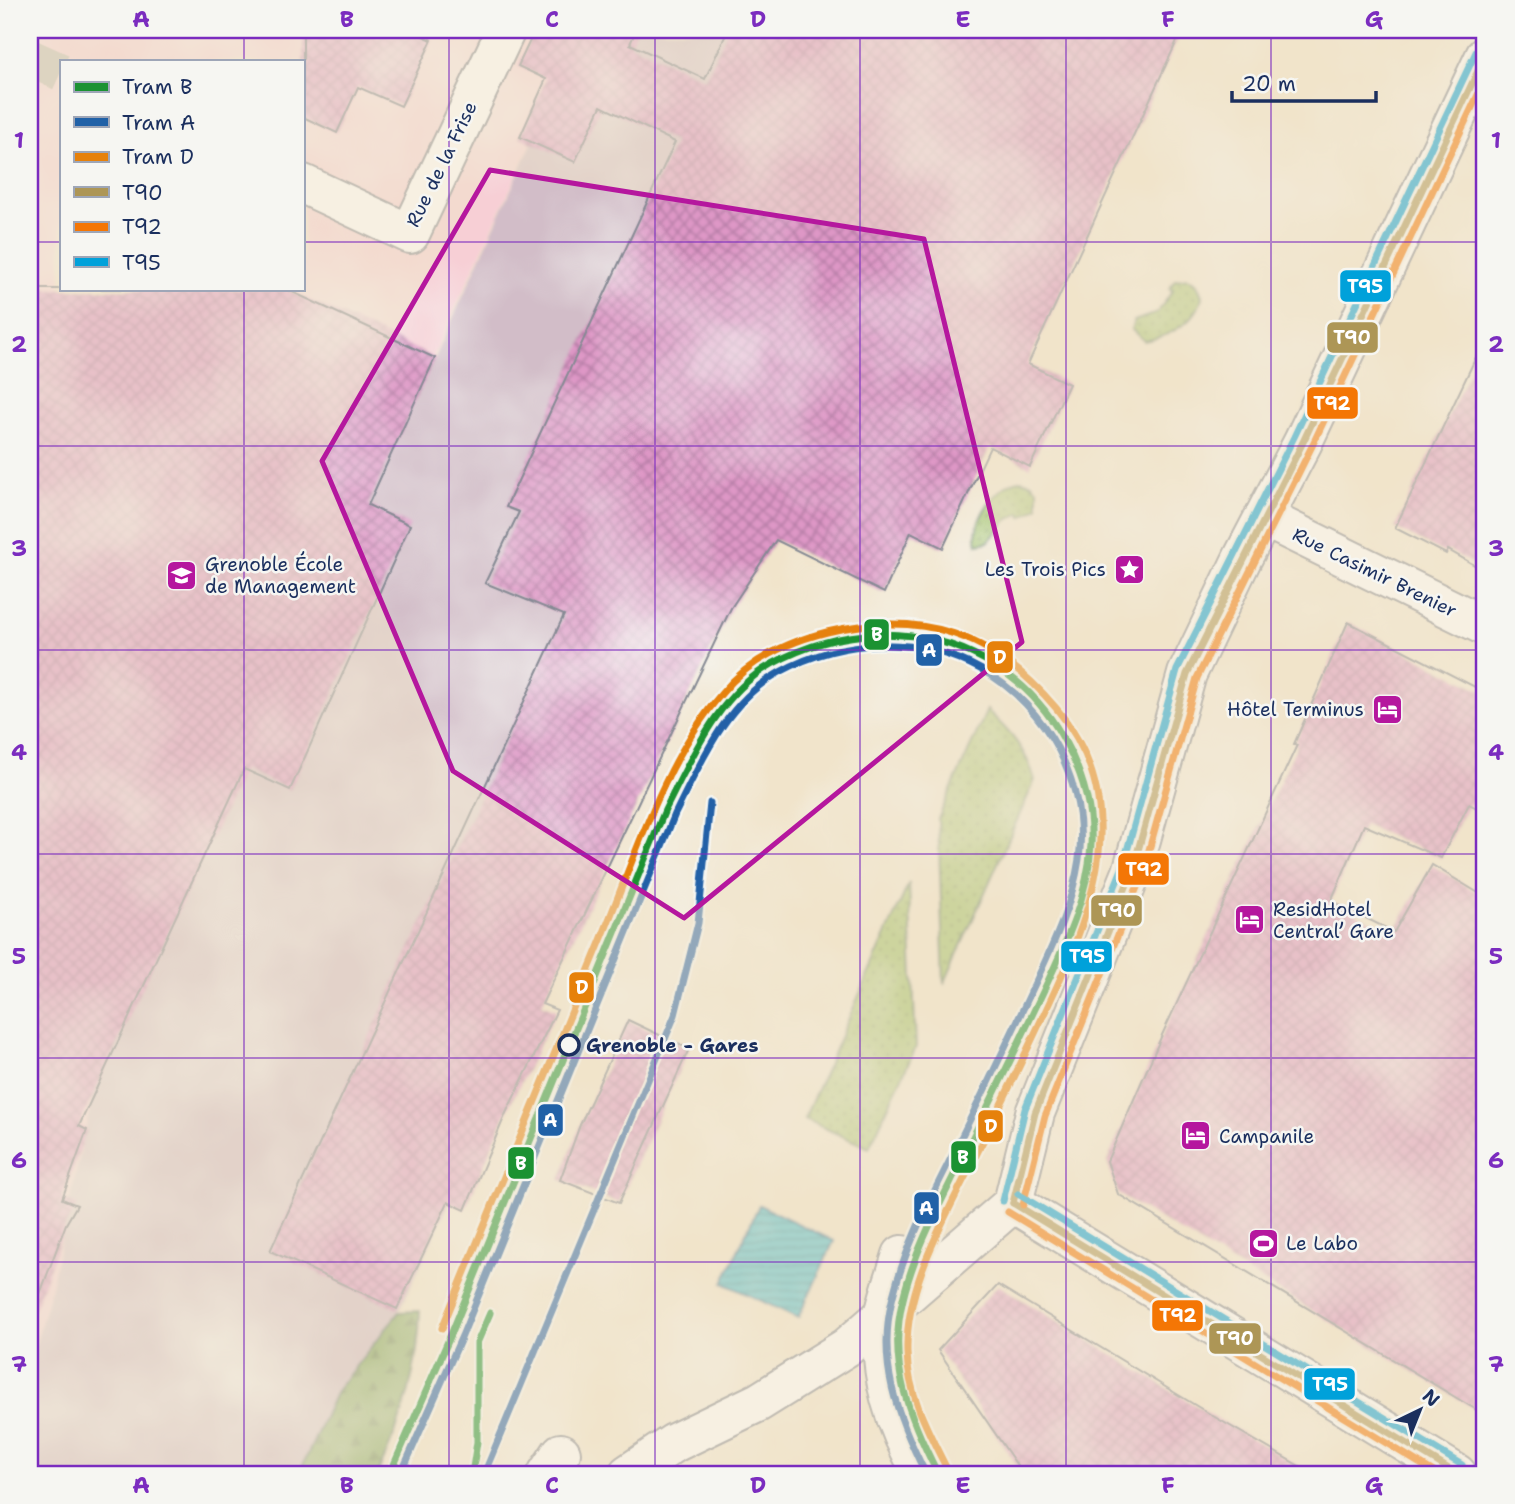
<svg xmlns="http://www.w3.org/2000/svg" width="1515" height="1504" font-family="'Shantell Sans',sans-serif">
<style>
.built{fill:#f7cfd5;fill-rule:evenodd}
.industrial{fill:#d2bdc8}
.grass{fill:url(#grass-dots);stroke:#5f7864;stroke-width:2}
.forest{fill:url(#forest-firs);stroke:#4e6b5e;stroke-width:2}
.water{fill:url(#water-rules);stroke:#377796;stroke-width:2}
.building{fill:url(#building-cross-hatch)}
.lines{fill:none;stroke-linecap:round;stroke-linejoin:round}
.street-tunnel{stroke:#c6c0b5;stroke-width:38;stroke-dasharray:38 19;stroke-linecap:butt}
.street-casing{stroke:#868a94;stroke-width:42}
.street{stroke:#fff;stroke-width:38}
.bus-1-casing{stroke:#f6f6f2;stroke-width:12}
.bus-2-casing{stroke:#f6f6f2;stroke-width:12}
.bus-3-casing{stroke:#f6f6f2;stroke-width:12}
.bus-1{stroke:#ad9656;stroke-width:7}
.bus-2{stroke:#f47605;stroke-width:7}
.bus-3{stroke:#00a1da;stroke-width:7}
.tram-1-casing{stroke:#f6f6f2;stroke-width:12}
.tram-2-casing{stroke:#f6f6f2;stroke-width:12}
.tram-3-casing{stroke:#f6f6f2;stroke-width:12}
.tram-1{stroke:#1b9232;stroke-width:7}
.tram-2{stroke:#2061a7;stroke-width:7}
.tram-3{stroke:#e6810b;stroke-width:7}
.marked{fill:none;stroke:#b5179e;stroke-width:5;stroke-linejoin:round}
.grid{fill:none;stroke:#7b2cbf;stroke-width:2;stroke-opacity:0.55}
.stop-dot{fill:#f6f6f2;stroke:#1b2f5e;stroke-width:3.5}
.labels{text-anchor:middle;stroke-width:5;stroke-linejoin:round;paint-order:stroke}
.street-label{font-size:19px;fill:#1b2f5e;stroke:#f6f6f2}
.poi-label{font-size:19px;fill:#1b2f5e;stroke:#f6f6f2;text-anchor:start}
.stop-label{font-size:19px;font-weight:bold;fill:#1b2f5e;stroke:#f6f6f2;text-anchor:start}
.line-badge{stroke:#f6f6f2;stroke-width:2.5}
.badge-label{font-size:19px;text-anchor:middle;font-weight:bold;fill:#fff}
.neatline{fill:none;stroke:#7b2cbf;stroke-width:2.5}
.grid-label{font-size:23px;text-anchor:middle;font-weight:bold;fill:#7b2cbf}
</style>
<defs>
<pattern id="grass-dots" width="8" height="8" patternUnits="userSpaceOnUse" patternTransform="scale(1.75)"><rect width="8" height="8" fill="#a3c169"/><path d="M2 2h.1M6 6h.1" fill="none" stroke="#849d5a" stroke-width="1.8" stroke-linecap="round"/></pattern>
<pattern id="forest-firs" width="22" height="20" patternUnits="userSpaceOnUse" patternTransform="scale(1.75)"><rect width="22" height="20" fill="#82a75d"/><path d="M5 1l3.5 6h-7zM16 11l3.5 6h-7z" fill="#6a8850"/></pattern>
<pattern id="water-rules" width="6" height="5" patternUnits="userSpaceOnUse" patternTransform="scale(1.75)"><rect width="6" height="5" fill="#53bfce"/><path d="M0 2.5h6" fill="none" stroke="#449caa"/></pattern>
<pattern id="building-cross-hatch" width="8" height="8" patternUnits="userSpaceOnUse" patternTransform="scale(1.75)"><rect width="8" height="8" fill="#de97c6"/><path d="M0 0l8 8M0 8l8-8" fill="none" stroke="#b37ca4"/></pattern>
</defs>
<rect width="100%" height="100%" fill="#f6f6f2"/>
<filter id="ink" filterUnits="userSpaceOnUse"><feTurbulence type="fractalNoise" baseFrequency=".0143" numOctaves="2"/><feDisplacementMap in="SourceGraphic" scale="14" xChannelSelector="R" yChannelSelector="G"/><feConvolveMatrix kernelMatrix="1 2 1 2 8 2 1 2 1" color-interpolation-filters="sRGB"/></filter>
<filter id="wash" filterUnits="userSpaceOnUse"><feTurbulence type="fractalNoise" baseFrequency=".00686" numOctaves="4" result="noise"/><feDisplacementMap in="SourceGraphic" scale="28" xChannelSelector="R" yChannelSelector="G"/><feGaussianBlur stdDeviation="1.57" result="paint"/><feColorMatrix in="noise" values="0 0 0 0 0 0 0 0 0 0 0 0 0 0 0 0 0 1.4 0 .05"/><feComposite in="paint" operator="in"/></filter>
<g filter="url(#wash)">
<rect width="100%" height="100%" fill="#f1e4cb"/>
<path class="built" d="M30,30H569L520,136L532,142L160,952L51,1287L30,1365ZM61,61H303V289H61Z"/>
<polygon class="industrial" points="569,30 1147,30 884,593 776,540 731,608 555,976 399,1312 336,1391 299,1474 30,1474 30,1365 51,1287 93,1095 435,358 532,143 520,136"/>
<g class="grass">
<path d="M1188,278L1197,284L1202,296C1198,322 1168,337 1144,341L1131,329L1134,321L1157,313L1173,290L1169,289L1175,280Z"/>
<path d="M1020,480L1032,483L1038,490V507L1022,517L1021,513L1007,520L988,542L977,544C971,522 997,483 1020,480Z"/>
<path d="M987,710C1010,732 1026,749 1035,780L944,984L938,819Z"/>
<polygon points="909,883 916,1047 869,1148 804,1119"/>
</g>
<path class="forest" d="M420,1311C419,1367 402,1424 377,1474H299L336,1391L399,1312Z"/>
<polygon class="water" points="759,1205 834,1241 798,1318 723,1283"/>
<g id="blocks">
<g class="building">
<polygon points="303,30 409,30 432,40 401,106 358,87 337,133 303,117"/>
<polygon points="535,30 636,30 630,44 705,79 728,30 1182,30 1028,364 1069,384 1030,467 990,447 943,548 911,532 884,593 776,540 731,608 542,1004 557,1010 506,1113 465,1210 448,1202 397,1309 270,1251 564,615 485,583 519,512 506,507 675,142 601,106 575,162 520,137 546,79 518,66"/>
<polygon points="30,289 286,289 435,358 368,505 410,525 290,790 244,769 79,1126 87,1130 62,1199 77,1205 66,1224 34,1310 30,1310"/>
<polygon points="1485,338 1485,571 1448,550 1446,554 1395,528"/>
<polygon points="1348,622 1485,692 1485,812 1469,804 1441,858 1364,825 1331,901 1394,932 1432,865 1485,897 1485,1415 1118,1194 1107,1161 1162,1035 1297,745 1294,744"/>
<polygon points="628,1020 689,1049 619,1203 560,1180 580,1125"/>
<polygon points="998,1285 1213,1416 1313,1474 1023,1474 938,1350"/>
</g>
</g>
</g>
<g filter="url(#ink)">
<use href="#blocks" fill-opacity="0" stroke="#868a94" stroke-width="2"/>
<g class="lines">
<polyline class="street-tunnel" points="30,58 61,72"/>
<defs>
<g id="street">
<polyline points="303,184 410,234 506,30"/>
<polyline points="1265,518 1485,626"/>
<polyline points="1013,1203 1457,1474"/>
<path d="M902,1255C896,1275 887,1297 884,1318C877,1373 895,1428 923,1474"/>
<polyline points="547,1474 561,1453"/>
<polyline points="628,1474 674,1443 759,1402 847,1347 1013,1203 1035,1113 1132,872 1187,674 1243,557 1303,442 1485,56"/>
</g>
</defs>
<use href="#street" class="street-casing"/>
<use href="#street" class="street"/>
<defs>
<g id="bus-1">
<polyline points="1013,1203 1035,1113 1132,872 1187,674 1303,442 1485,56"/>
<polyline points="1013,1203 1457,1474"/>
</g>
<g id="bus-2">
<polyline points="1023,1205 1045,1116 1142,875 1197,678 1312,446 1485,80"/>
<polyline points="1008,1212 1437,1474"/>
</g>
<g id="bus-3">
<polyline points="1018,1194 1462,1465"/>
<polyline points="1003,1201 1025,1109 1122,869 1177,670 1294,437 1476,52"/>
</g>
</defs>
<use href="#bus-1" class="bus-1-casing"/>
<use href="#bus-2" class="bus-2-casing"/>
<use href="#bus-3" class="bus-3-casing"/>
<use href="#bus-1" class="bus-1"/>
<use href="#bus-2" class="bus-2"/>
<use href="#bus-3" class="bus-3"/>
<defs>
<g id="tram-1">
<path d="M390,1474L452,1332L665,810C692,757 718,694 772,664C839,627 919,623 985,660C1018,678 1045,706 1063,738C1081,770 1093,807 1091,845C1088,898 1064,947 1042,994C1015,1051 987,1109 959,1165C938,1208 914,1252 903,1299C887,1363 909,1417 938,1474"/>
<polyline points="472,1474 477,1442 477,1343 490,1313"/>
</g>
<g id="tram-2">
<path d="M401,1474L462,1336L675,814C701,762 726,701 780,672C844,637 919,635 982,670C1047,706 1089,785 1079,859C1072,907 1051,949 1031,992C1005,1048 978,1104 950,1160C928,1204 905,1248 893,1296C876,1361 897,1417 926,1474"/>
<polyline points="484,1474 675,1015 698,923 710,803"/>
</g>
<path id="tram-3" d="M442,1328C495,1199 548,1069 601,940C635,857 663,762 722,693C749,660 787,642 827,632C922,610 993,633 1056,708C1141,810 1086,926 1037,1029C1013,1080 988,1132 962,1183C936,1235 905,1293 907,1353C908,1395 929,1433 947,1469"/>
</defs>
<use href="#tram-1" class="tram-1-casing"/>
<use href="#tram-2" class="tram-2-casing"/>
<use href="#tram-3" class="tram-3-casing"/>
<use href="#tram-1" class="tram-1"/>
<use href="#tram-2" class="tram-2"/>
<use href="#tram-3" class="tram-3"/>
</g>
</g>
<path d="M0 0H1515V1504H0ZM490,170L924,239L1022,642L684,918L453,771L322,461Z" fill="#f1e4cb" fill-opacity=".55" fill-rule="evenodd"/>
<path class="marked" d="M490,170L924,239L1022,642L684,918L453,771L322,461Z"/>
<path class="grid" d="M244,30V61M449,30V1474M655,30V1474M860,30V1474M1066,30V1474M1271,30V1474M30,242H61M303,242H1485M244,289V1474M30,446H1485M30,650H1485M30,854H1485M30,1058H1485M30,1262H1485"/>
<defs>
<symbol id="sight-square" viewBox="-11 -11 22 22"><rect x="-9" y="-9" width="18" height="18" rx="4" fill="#b5179e" stroke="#f6f6f2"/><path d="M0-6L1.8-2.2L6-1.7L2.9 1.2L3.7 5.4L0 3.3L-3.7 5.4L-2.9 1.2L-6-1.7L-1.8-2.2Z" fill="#fff"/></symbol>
<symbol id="university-square" viewBox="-11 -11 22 22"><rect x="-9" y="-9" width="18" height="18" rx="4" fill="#b5179e" stroke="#f6f6f2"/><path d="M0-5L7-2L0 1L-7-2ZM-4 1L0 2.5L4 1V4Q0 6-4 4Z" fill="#fff"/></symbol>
<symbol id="hotel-square" viewBox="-11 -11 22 22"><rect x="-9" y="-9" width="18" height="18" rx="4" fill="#b5179e" stroke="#f6f6f2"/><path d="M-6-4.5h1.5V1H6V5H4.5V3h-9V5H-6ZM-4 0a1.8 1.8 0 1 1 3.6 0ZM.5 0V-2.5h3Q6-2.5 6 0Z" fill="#fff"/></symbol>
<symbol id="stadium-square" viewBox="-11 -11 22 22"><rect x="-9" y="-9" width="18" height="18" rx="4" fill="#b5179e" stroke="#f6f6f2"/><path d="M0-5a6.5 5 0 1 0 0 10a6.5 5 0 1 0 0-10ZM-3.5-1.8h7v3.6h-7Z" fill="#fff"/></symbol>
</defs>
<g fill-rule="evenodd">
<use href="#sight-square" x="1112" y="552" width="35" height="35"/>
<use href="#university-square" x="164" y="558" width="35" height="35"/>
<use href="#hotel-square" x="1370" y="692" width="35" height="35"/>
<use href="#hotel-square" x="1232" y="902" width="35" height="35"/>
<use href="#hotel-square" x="1178" y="1118" width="35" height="35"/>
<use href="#stadium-square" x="1246" y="1226" width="35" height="35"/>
</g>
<circle class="stop-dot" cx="569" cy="1045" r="10"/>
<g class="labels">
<g class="street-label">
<text transform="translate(441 164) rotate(-64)" y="7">Rue de la Frise</text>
<text transform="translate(1375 572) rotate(26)" y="7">Rue Casimir Brenier</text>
</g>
<g class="poi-label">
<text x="205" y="571">Grenoble École<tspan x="205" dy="22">de Management</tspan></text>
<text x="1106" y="576" text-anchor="end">Les Trois Pics</text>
<text x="1364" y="716" text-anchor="end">Hôtel Terminus</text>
<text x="1273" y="916">ResidHotel<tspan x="1273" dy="22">Central’ Gare</tspan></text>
<text x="1219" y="1143">Campanile</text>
<text x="1286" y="1250">Le Labo</text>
</g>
<g class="stop-label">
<text x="586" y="1052">Grenoble - Gares</text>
</g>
</g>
<g class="line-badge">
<rect x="1339" y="269" width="53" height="34" rx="7" fill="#00a1da"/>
<rect x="1326" y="321" width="53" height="33" rx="7" fill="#ad9656"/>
<rect x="1306" y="386" width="53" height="34" rx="7" fill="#f47605"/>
<rect x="863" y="618" width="27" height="33" rx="7" fill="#1b9232"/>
<rect x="915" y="633" width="28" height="34" rx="7" fill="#2061a7"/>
<rect x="986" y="640" width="28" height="34" rx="7" fill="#e6810b"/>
<rect x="1117" y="852" width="53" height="34" rx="7" fill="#f47605"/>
<rect x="1090" y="894" width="53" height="33" rx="7" fill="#ad9656"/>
<rect x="1060" y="940" width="53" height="33" rx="7" fill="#00a1da"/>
<rect x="568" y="971" width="27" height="33" rx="7" fill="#e6810b"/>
<rect x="537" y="1103" width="27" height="34" rx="7" fill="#2061a7"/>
<rect x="977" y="1109" width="27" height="34" rx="7" fill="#e6810b"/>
<rect x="950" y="1140" width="27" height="34" rx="7" fill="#1b9232"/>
<rect x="507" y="1146" width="28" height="34" rx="7" fill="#1b9232"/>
<rect x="913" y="1191" width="27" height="34" rx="7" fill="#2061a7"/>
<rect x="1151" y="1299" width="53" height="33" rx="7" fill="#f47605"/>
<rect x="1208" y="1322" width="54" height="33" rx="7" fill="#ad9656"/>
<rect x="1303" y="1367" width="53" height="34" rx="7" fill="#00a1da"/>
</g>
<g class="badge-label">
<text x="1365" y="293">T95</text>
<text x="1352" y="344">T90</text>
<text x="1332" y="410">T92</text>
<text x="877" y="641">B</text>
<text x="929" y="657">A</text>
<text x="1000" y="664">D</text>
<text x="1144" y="876">T92</text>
<text x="1117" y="917">T90</text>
<text x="1087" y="963">T95</text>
<text x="582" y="994">D</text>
<text x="550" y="1127">A</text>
<text x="991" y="1133">D</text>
<text x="963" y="1164">B</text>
<text x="521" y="1170">B</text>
<text x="926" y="1215">A</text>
<text x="1178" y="1322">T92</text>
<text x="1235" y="1345">T90</text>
<text x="1330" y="1391">T95</text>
</g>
<rect width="1515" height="1504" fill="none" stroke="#f6f6f2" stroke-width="77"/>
<rect x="60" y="60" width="245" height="231" fill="#f6f6f2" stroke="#9ea6b7" stroke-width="2"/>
<rect x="74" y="82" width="35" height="10" fill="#1b9232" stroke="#9ea6b7" stroke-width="2"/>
<text x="122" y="94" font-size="21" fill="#1b2f5e">Tram B</text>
<rect x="74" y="117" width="35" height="10" fill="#2061a7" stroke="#9ea6b7" stroke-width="2"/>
<text x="122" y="130" font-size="21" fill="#1b2f5e">Tram A</text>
<rect x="74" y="152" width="35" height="10" fill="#e6810b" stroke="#9ea6b7" stroke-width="2"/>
<text x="122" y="164" font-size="21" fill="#1b2f5e">Tram D</text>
<rect x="74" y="187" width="35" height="10" fill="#ad9656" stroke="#9ea6b7" stroke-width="2"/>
<text x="122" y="200" font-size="21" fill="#1b2f5e">T90</text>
<rect x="74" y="222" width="35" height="10" fill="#f47605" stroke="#9ea6b7" stroke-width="2"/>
<text x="122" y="234" font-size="21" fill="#1b2f5e">T92</text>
<rect x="74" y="257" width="35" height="10" fill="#00a1da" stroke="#9ea6b7" stroke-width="2"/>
<text x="122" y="270" font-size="21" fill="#1b2f5e">T95</text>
<g transform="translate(1420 1410) rotate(43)" stroke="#f6f6f2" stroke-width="5" paint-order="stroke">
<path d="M0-5L12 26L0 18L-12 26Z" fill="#1b2f5e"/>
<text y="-10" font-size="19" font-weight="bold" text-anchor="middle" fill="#1b2f5e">N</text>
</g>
<path d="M1232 91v10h144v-10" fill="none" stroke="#1b2f5e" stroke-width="3.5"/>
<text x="1242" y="91" font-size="21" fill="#1b2f5e" stroke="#f6f6f2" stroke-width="5" paint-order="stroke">20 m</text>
<rect x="38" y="38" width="1438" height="1428" class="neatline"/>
<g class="grid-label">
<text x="141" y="27">A</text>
<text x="347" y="27">B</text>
<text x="552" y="27">C</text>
<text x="758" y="27">D</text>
<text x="963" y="27">E</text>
<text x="1168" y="27">F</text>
<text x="1374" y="27">G</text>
<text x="19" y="148">1</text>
<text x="1496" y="148">1</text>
<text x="19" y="352">2</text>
<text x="1496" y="352">2</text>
<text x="19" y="556">3</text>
<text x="1496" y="556">3</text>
<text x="19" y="760">4</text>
<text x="1496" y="760">4</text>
<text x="19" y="964">5</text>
<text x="1496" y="964">5</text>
<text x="19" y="1168">6</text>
<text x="1496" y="1168">6</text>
<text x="19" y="1372">7</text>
<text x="1496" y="1372">7</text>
<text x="141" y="1493">A</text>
<text x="347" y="1493">B</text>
<text x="552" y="1493">C</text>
<text x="758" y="1493">D</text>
<text x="963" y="1493">E</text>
<text x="1168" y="1493">F</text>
<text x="1374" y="1493">G</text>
</g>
</svg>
